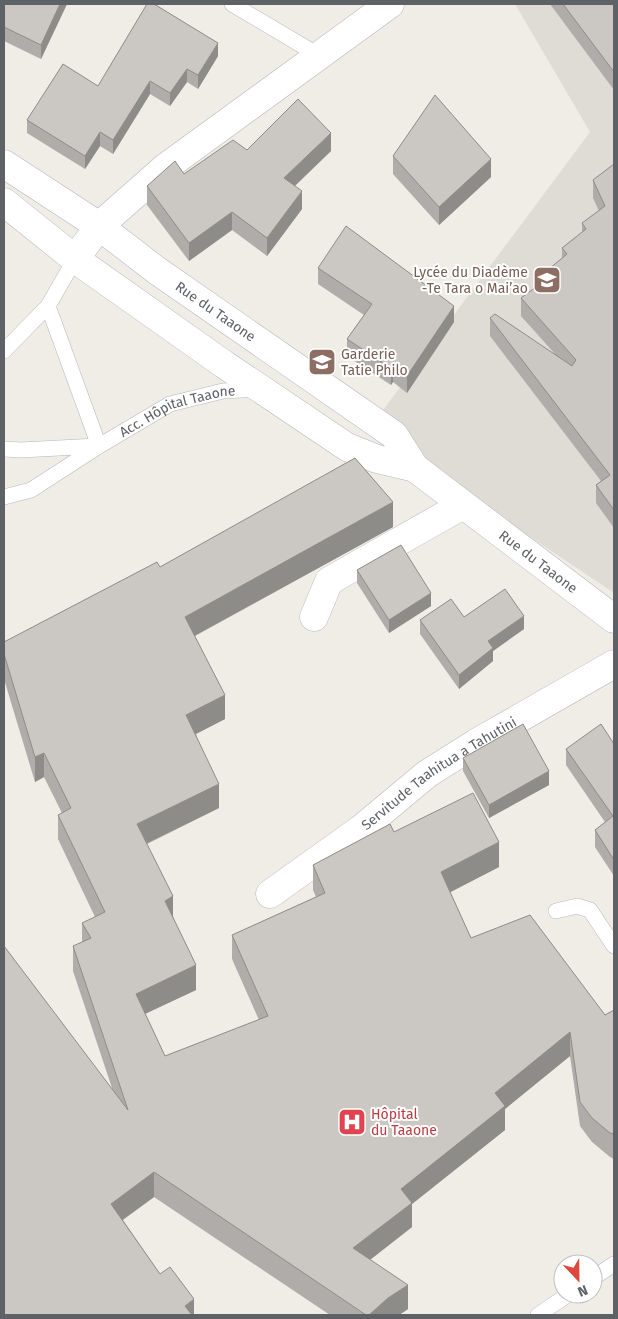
<svg xmlns="http://www.w3.org/2000/svg" width="618" height="1319" font-family="'Fira Sans',sans-serif">
<style>
.education{fill:#dfdcd5}
.lines{fill:none;stroke-linecap:round;stroke-linejoin:round}
.lane-casing{stroke:#b7b8bc;stroke-width:16}
.street-casing{stroke:#b7b8bc;stroke-width:29}
.secondary-casing{stroke:#b5b8bd;stroke-width:29}
.lane{stroke:#fff;stroke-width:15}
.street{stroke:#fff;stroke-width:28}
.secondary{stroke:#fff;stroke-width:28}
.wall{fill:#afaca9}
.shaded-wall{fill:#8e8c89}
.building{fill:#cbc8c4;stroke:#8e8c89}
.labels{text-anchor:middle;stroke-width:4;stroke-linejoin:round;paint-order:stroke}
.education-label{font-size:14px;fill:#785e54;stroke:#fff;text-anchor:end}
.street-label{font-size:14px;fill:#5e6166;stroke:#fff}
.health-label{font-size:14px;fill:#be3a42;stroke:#fff;text-anchor:start}
</style>
<rect width="100%" height="100%" fill="#efede6"/>
<polygon class="education" points="515,4 614,4 614,593 369,429 590,132"/>
<g class="lines">
<defs>
<g id="lane">
<polyline points="232,4 318,55"/>
<polyline points="48,306 99,446"/>
<polyline points="4,351 48,306 75,259"/>
<polyline points="4,449 21,450 97,446"/>
<path id="s1" d="M4,497L31,490L99,446L170,404L223,391L258,389"/>
<polyline points="556,911 577,906 590,910 614,946"/>
<polyline points="593,1278 614,1264"/>
<polyline points="538,1315 569,1294"/>
</g>
<g id="street">
<polyline points="75,259 99,226 166,167 390,4"/>
<polyline points="314,617 329,581 463,505"/>
<path id="s2" d="M270,894L361,829L427,774L476,743L614,664"/>
</g>
<g id="secondary">
<path id="s3" d="M4,164L99,226L156,270L394,435L415,468L614,619"/>
<polyline points="4,202 75,259 225,365 347,447 377,459 415,468"/>
</g>
</defs>
<use href="#lane" class="lane-casing"/>
<use href="#street" class="street-casing"/>
<use href="#secondary" class="secondary-casing"/>
<use href="#lane" class="lane"/>
<use href="#street" class="street"/>
<use href="#secondary" class="secondary"/>
</g>
<g class="wall">
<polygon points="4,4 67,4 41,59 4,41"/>
<polygon points="550,4 614,4 614,90"/>
<polygon points="218,56 198,89 187,82 170,106 150,94 113,154 100,146 85,169 27,133 27,120 98,86"/>
<polygon points="247,150 331,151 295,186 302,209 267,256 232,230 189,261 147,205 147,186 184,174"/>
<polygon points="393,156 491,177 439,225 393,174"/>
<polygon points="614,164 614,528 596,503 596,485 601,481 490,336 490,318 555,354 521,316 521,298 543,282 543,274 562,258 562,248 582,232 582,223 599,211 593,198 593,180"/>
<polygon points="318,268 454,322 407,393 393,382 391,385 347,356 347,339 364,315 318,284"/>
<polygon points="393,527 195,636 225,719 196,734 219,808 147,844 173,916 196,990 145,1014 165,1056 259,1020 232,959 232,935 316,897 313,890 313,865 394,832 499,867 450,892 471,938 605,1015 614,1010 614,1159 610,1157 592,1142 580,1126 570,1056 505,1109 505,1130 412,1204 412,1227 370,1260 408,1309 399,1315 330,1315 154,1197 123,1220 160,1274 194,1315 4,1315 113,1091 73,971 73,946 82,942 82,923 95,917 58,839 58,815 62,813 44,777 35,782 4,679 4,642 160,567"/>
<polygon points="357,570 431,606 389,633 357,583"/>
<polygon points="464,617 524,629 493,651 493,661 459,689 420,634 420,620"/>
<polygon points="614,744 614,876 595,847 595,830 605,822 566,765 566,749"/>
<polygon points="463,758 549,785 489,818 463,771"/>
</g>
<g class="shaded-wall">
<polygon points="60,4 67,4 41,59 41,45"/>
<polygon points="218,43 218,56 198,89 198,75"/>
<polygon points="187,69 187,82 170,106 170,93"/>
<polygon points="150,81 150,94 113,154 113,140"/>
<polygon points="100,132 100,146 85,169 85,156"/>
<polygon points="331,133 331,151 284,196 284,178"/>
<polygon points="491,159 491,177 439,225 439,207"/>
<polygon points="302,191 302,209 267,256 267,238"/>
<polygon points="232,212 232,230 189,261 189,243"/>
<polygon points="454,306 454,322 407,393 407,376"/>
<polygon points="393,366 393,382 391,385 391,368"/>
<polygon points="393,502 393,527 185,641 185,617"/>
<polygon points="431,593 431,606 389,633 389,620"/>
<polygon points="524,616 524,629 493,651 493,661 459,689 459,675 488,641"/>
<polygon points="225,695 225,719 186,739 186,715"/>
<polygon points="44,753 44,777 35,782 35,757"/>
<polygon points="549,771 549,785 489,818 489,805"/>
<polygon points="219,784 219,808 137,848 137,824"/>
<polygon points="499,842 499,867 441,897 441,872"/>
<polygon points="173,896 173,921 165,901"/>
<polygon points="196,965 196,990 136,1018 136,994"/>
<polygon points="570,1032 570,1056 505,1109 505,1130 412,1204 412,1227 353,1273 353,1248 401,1189 495,1093"/>
<polygon points="154,1172 154,1197 111,1228 111,1204"/>
<polygon points="408,1285 408,1309 399,1315 369,1315 388,1298"/>
<polygon points="194,1299 194,1315 185,1315 185,1306"/>
</g>
<g class="building">
<polygon points="4,4 60,4 41,45 4,27"/>
<polygon points="147,4 154,4 218,43 198,75 187,69 170,93 150,81 113,140 100,132 85,156 27,120 63,64 98,86"/>
<polygon points="563,4 614,4 614,72"/>
<polygon points="435,95 491,159 439,207 393,156"/>
<polygon points="298,99 331,133 284,178 302,191 267,238 232,212 189,243 147,186 175,161 184,174 233,140 247,150"/>
<polygon points="614,164 614,510 596,485 610,475 490,318 495,314 572,366 576,360 521,298 544,281 543,274 567,254 562,248 586,229 582,223 605,206 593,180"/>
<polygon points="346,226 454,306 407,376 393,366 391,368 347,339 372,304 318,268"/>
<polygon points="355,458 393,502 185,617 225,695 186,715 219,784 137,824 173,896 165,901 196,965 136,994 165,1056 268,1016 232,935 325,893 313,865 390,824 394,832 473,793 499,842 441,872 471,938 530,915 605,1015 614,1010 614,1134 610,1133 592,1118 580,1102 570,1032 495,1093 505,1106 401,1189 412,1203 353,1248 408,1285 388,1298 369,1315 366,1315 154,1172 111,1204 160,1274 170,1267 194,1299 185,1306 192,1315 4,1315 4,946 128,1110 73,946 91,938 82,923 105,912 58,815 71,808 44,753 35,757 4,654 4,642 157,562 160,567"/>
<polygon points="401,545 431,593 389,620 357,570"/>
<polygon points="505,589 524,616 488,641 493,648 459,675 420,620 451,599 464,617"/>
<polygon points="523,724 549,771 489,805 463,758"/>
<polygon points="601,724 614,744 614,860 595,830 613,816 566,749"/>
</g>
<defs>
<symbol id="school-square" viewBox="-11 -11 22 22"><rect x="-9" y="-9" width="18" height="18" rx="4" fill="#8d6e63" stroke="#fff"/><path d="M0-5L7-2L0 1L-7-2ZM-4 1L0 2.5L4 1V4Q0 6-4 4Z" fill="#fff"/></symbol>
<symbol id="hospital-square" viewBox="-11 -11 22 22"><rect x="-9" y="-9" width="18" height="18" rx="4" fill="#e0444e" stroke="#fff"/><path d="M-5-5h3v3.5h4V-5h3V5h-3V1.5h-4V5h-3Z" fill="#fff"/></symbol>
</defs>
<g fill-rule="evenodd">
<use href="#school-square" x="531" y="264" width="32" height="32"/>
<use href="#school-square" x="306" y="346" width="32" height="32"/>
<use href="#hospital-square" x="336" y="1106" width="32" height="32"/>
</g>
<g class="labels">
<g class="education-label">
<text x="528" y="277">Lycée du Diadème<tspan x="528" dy="16">-Te Tara o Mai’ao</tspan></text>
<text x="341" y="359" text-anchor="start">Garderie<tspan x="341" dy="16">Tatie Philo</tspan></text>
</g>
<g class="street-label">
<text dy="5" stroke="none"><textPath href="#s3" startOffset="258">Rue du Taaone</textPath></text>
<text dy="5" stroke="none"><textPath href="#s1" startOffset="196">Acc. Hôpital Taaone</textPath></text>
<text dy="5" stroke="none"><textPath href="#s3" startOffset="669">Rue du Taaone</textPath></text>
<text dy="5" stroke="none"><textPath href="#s2" startOffset="208">Servitude Taahitua a Tahutini</textPath></text>
</g>
<g class="health-label">
<text x="371" y="1119">Hôpital<tspan x="371" dy="16">du Taaone</tspan></text>
</g>
</g>
<rect width="618" height="1319" fill="none" stroke="#5e6166" stroke-width="10"/>
<g transform="translate(578 1279) rotate(158)"><circle r="24" fill="#ffffff" stroke="#bfc0c2"/>
<path d="M0-4L9 19L0 12L-9 19Z" fill="#e0473c"/>
<text y="-8" font-size="14" font-weight="bold" text-anchor="middle" fill="#5e6166">N</text>
</g>
</svg>
